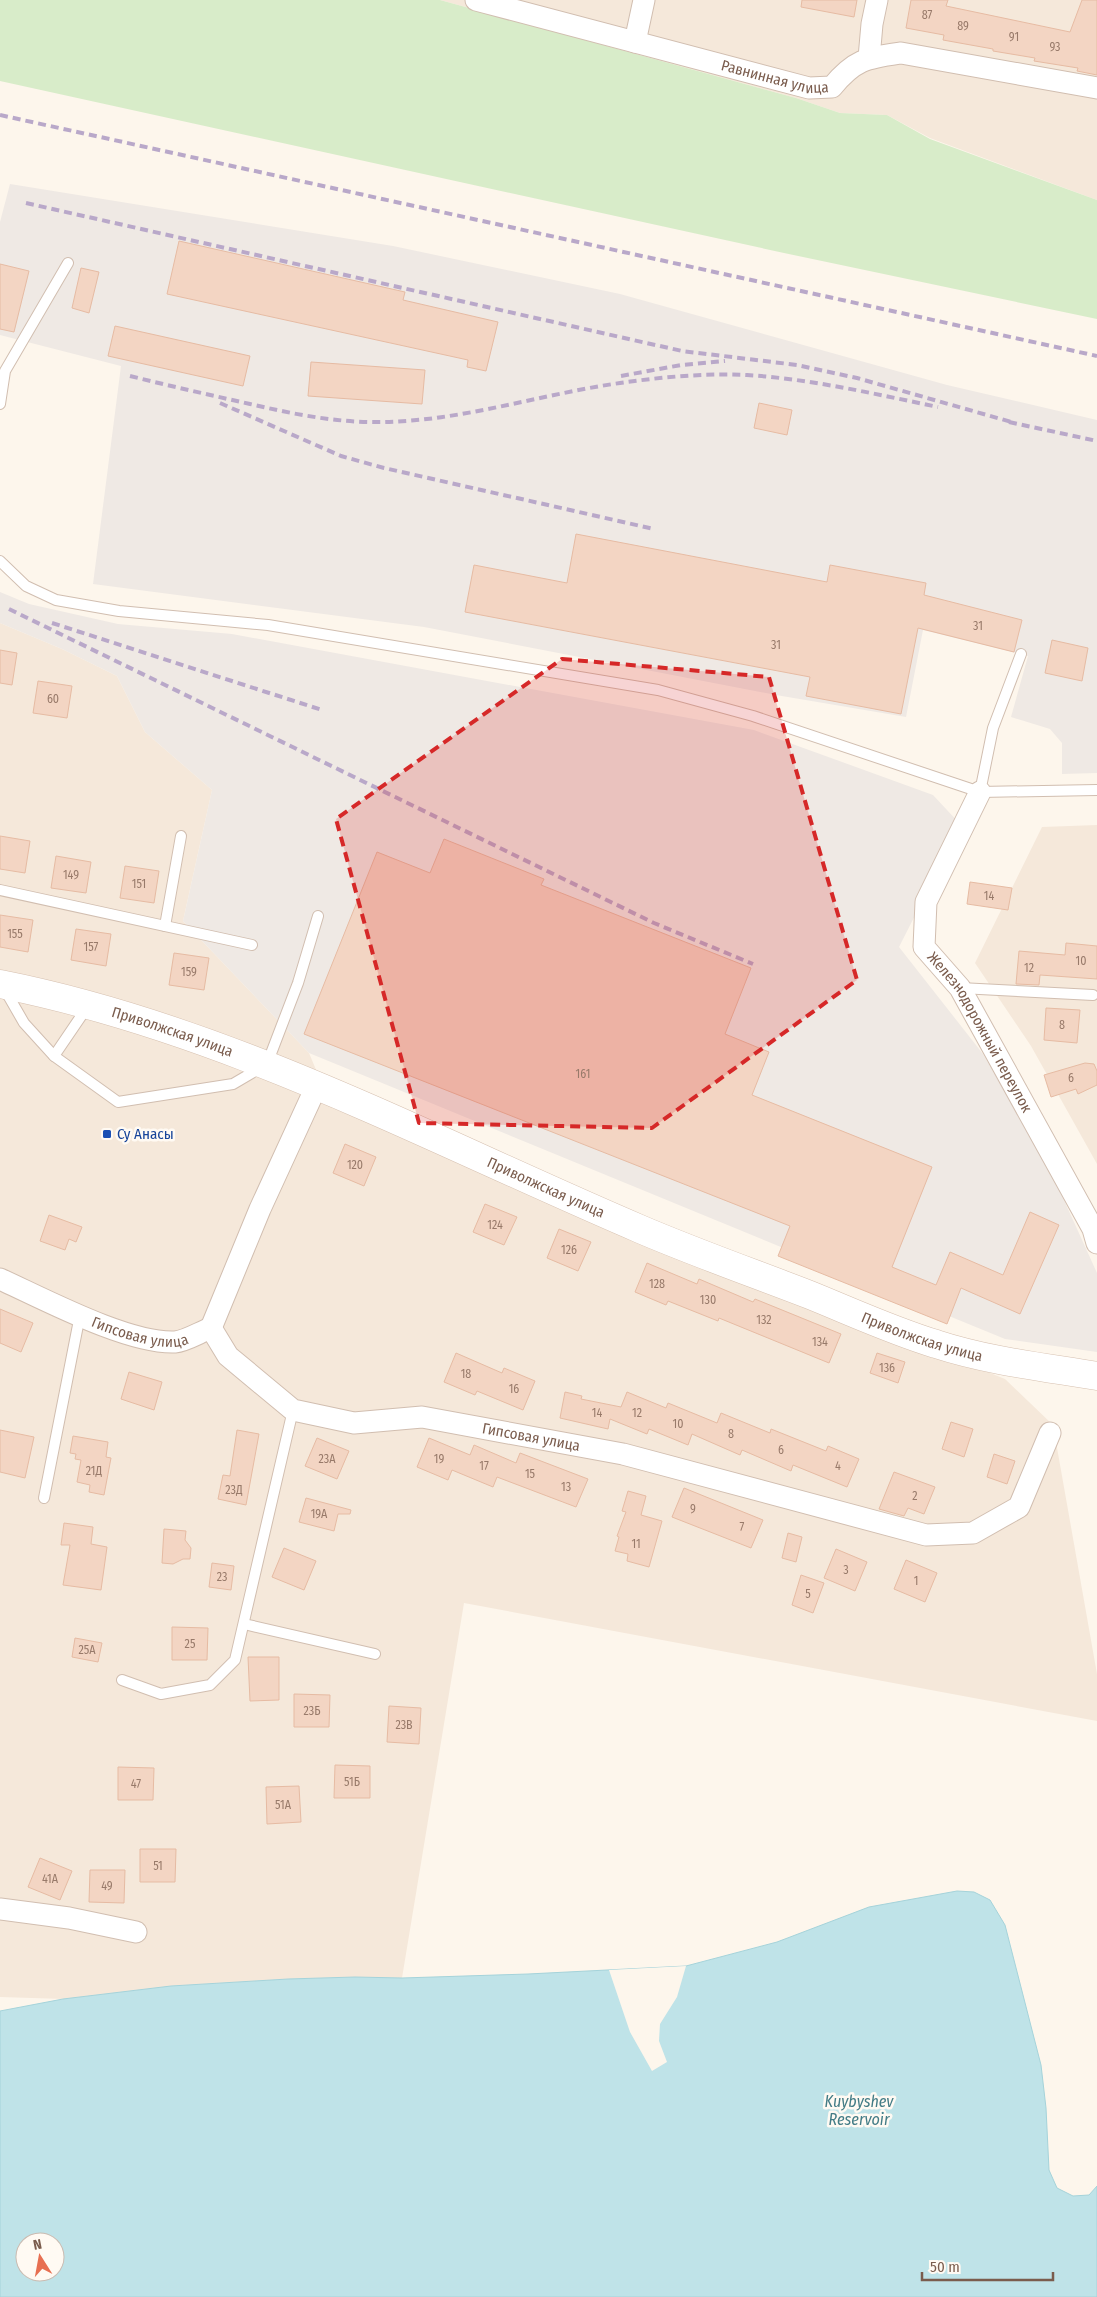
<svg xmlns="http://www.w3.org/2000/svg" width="1097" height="2297" font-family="'Fira Sans Condensed',sans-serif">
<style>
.residential{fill:#f5e8da}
.industrial{fill:#efe9e4}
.green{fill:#d8ecc9}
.water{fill:#bfe3e8;stroke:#a5d3da;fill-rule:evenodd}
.pier{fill:#fdf6ec}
.building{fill:#f3d5c3;stroke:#e6bba3}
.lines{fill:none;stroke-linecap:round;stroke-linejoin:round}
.lane-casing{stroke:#d1beb0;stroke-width:12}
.street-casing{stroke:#d1beb0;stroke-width:23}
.secondary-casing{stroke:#d6c0b0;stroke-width:29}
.lane{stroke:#fff;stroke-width:10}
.street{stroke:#fff;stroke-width:21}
.secondary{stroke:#fff;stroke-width:28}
.rail{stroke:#b9a8c9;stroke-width:4;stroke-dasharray:8 5;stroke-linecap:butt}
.marked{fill:#d62828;fill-opacity:0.2;stroke:#d62828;stroke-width:4;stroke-dasharray:10 6;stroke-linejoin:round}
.transit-dot{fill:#1a4fb4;stroke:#fffaf3;stroke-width:2}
.labels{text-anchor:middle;stroke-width:5;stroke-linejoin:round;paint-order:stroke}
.number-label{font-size:12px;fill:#987a6a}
.street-label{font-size:15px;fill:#7a5c4d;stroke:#fffaf3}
.transit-label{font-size:15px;fill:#164399;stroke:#fffaf3;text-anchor:start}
.water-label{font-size:16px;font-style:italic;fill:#437c86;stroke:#fffaf3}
</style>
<rect width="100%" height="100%" fill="#fdf6ec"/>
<g class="residential">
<polygon points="440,0 1097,0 1097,200 930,138 887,115 840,113 796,98"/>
<polygon points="0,623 62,649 117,676 145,732 212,790 183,921 309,1053 332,1108 1005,1379 1053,1425 1097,1674 1097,1721 464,1603 402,1978 355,1977 288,1979 171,1986 64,1999 0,1997"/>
<polygon points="1097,825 1097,1164 1031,1046 975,963 1042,827"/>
</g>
<g class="industrial">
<polygon points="10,184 393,246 620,294 947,385 1097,420 1097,773 1062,774 1062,743 1050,729 1011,717 1028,656 923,630 906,717 776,695 424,627 93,584 121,366 0,335 0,222"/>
<polygon points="0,592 29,604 118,624 232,634 754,730 933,795 961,825 899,947 983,1054 1049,1167 1097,1273 1097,1352 1005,1339 309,1053 183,921 212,790 145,732 117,676 62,649 0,623"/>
</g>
<polygon class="green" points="0,0 440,0 796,98 840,113 887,115 930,139 1097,200 1097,319 784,253 0,81"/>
<path class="water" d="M957,1891L974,1892L990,1900L1005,1925L1041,2065L1046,2108L1049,2170L1057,2188L1073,2196L1089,2195L1097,2186V2297H0V2011L63,1999L171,1986L288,1979L355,1977L402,1978L528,1974L686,1966L777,1942L869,1907ZM25,2242H55V2272H25Z"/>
<polygon class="pier" points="686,1966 677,1997 660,2024 659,2041 667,2062 652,2071 630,2032 609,1970"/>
<g class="building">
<polygon points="802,0 857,0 854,17 801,7"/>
<polygon points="911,0 948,0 946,6 1070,32 1082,0 1097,0 1097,75 1077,71 1078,68 1034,61 1035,58 993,51 993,49 943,40 944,35 906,28"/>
<polygon points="179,241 405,292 403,300 498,322 486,371 467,367 468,360 167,294"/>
<polygon points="0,264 29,271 14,332 0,329"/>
<polygon points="81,268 99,272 89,313 72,308"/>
<polygon points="115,326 250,356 243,386 108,356"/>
<polygon points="311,362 425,370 422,404 308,396"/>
<polygon points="759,403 792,410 787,435 754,428"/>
<polygon points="576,534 827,582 830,565 926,583 924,595 1022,620 1014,652 918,628 901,714 806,696 810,677 465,612 474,565 567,583"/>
<polygon points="1052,640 1088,648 1082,681 1045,673"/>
<polygon points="0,650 17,653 12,685 0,683"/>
<polygon points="38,681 72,686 67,718 33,713"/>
<polygon points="0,836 30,841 25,873 0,869"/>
<polygon points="444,839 544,879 541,885 751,968 725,1034 769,1052 752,1095 932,1167 892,1267 936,1285 950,1252 1003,1275 1030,1212 1059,1225 1020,1314 961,1288 947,1324 778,1256 790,1226 304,1034 377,852 430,873"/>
<polygon points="56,856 91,862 86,893 51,888"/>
<polygon points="125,866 159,871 154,903 120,898"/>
<polygon points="970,882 1012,888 1008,910 967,904"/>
<polygon points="0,915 33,920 28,952 0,947"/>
<polygon points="76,929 111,934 106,966 71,960"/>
<polygon points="1066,943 1097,946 1097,979 1040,975 1039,985 1016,984 1019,951 1065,955"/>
<polygon points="174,953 209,958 204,990 169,985"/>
<polygon points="1046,1008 1080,1010 1077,1043 1044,1040"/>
<polygon points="1085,1063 1094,1064 1097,1071 1097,1085 1078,1094 1076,1089 1051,1097 1044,1075"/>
<polygon points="345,1144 376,1157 364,1186 333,1173"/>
<polygon points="485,1204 517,1217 504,1245 473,1232"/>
<polygon points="49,1215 82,1227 76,1242 69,1239 65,1250 40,1241"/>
<polygon points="559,1229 591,1242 578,1271 547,1258"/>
<polygon points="647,1263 697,1284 699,1279 753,1302 755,1299 841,1334 829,1363 719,1318 718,1321 668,1301 666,1305 635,1292"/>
<polygon points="0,1309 33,1323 21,1352 0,1343"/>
<polygon points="456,1353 502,1373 504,1368 535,1381 523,1410 477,1391 475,1395 444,1382"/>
<polygon points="877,1353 905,1362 898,1383 870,1373"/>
<polygon points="129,1372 162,1382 154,1410 121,1399"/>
<polygon points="565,1392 582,1396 581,1399 621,1407 627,1392 666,1408 668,1403 717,1423 721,1413 770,1433 771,1429 826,1451 828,1446 859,1459 847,1487 793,1465 791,1471 742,1450 740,1455 692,1434 688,1445 649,1429 647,1434 610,1419 608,1429 560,1418"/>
<polygon points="951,1422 973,1429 964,1457 942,1449"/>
<polygon points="0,1430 34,1437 25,1478 0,1472"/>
<polygon points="237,1430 259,1434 246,1505 218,1499 223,1475 230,1476"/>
<polygon points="73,1436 108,1442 106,1457 111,1458 104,1495 89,1492 90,1485 77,1482 81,1460 75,1459 76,1454 70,1453"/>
<polygon points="317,1438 349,1451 337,1479 305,1466"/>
<polygon points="429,1438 470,1455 474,1445 516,1463 520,1453 588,1479 576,1507 497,1477 493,1487 452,1470 448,1480 417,1467"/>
<polygon points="994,1454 1015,1461 1007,1484 987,1477"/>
<polygon points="894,1472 935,1487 924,1514 908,1508 904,1516 879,1509"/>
<polygon points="684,1488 763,1520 751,1548 672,1517"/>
<polygon points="628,1491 646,1496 641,1515 662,1521 649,1567 627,1561 628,1554 615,1551 619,1537 617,1536 626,1512 622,1511"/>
<polygon points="306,1498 351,1510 350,1514 338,1514 334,1531 299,1522"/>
<polygon points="64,1523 93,1527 91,1544 107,1547 101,1590 63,1585 70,1545 61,1545"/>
<polygon points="164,1529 186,1531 185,1540 191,1548 190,1559 183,1559 173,1564 162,1563"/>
<polygon points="788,1533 802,1537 796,1562 782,1558"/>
<polygon points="284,1548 316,1561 304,1590 272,1577"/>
<polygon points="836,1549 867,1562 855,1591 824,1578"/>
<polygon points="906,1560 937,1573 925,1602 894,1589"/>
<polygon points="212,1563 234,1566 231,1590 209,1587"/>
<polygon points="801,1575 824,1583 813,1613 792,1605"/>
<polygon points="172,1627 208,1628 207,1660 172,1660"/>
<polygon points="75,1638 102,1643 98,1662 72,1657"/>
<polygon points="248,1657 279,1657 279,1700 250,1701"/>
<polygon points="294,1694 330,1695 329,1727 294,1727"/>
<polygon points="389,1706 421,1708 419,1744 387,1742"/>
<polygon points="335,1765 370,1766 370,1798 334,1798"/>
<polygon points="118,1767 154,1768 153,1800 118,1800"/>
<polygon points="299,1786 301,1822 267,1824 266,1787"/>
<polygon points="140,1849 176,1849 175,1882 140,1882"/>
<polygon points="40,1858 72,1871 60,1900 28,1887"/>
<polygon points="90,1870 125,1870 124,1903 89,1902"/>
</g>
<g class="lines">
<defs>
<g id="lane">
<polyline points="0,404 5,371 68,263"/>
<polyline points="0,561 26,586 56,600 119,611 268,625 658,690 753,716 980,792 1097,790"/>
<polyline points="980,792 993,728 1021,654"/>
<polyline points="0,890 252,945"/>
<polyline points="165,926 181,836"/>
<polyline points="960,988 1093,995"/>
<polyline points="5,990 24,1023 54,1056"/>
<polyline points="88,1006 54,1056 118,1102 233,1084 267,1064 298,983 318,916"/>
<polyline points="44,1498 80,1315"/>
<polyline points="244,1624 375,1654"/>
<polyline points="122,1680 161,1694 210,1685 235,1660 293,1410"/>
</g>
<g id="street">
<path id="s1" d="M476,0L809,88L832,87C855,59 867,58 901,53L1097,88"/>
<polyline points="635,42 644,0"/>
<polyline points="869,58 872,24 877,0"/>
<path id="s2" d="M980,792L926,902L924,947L960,988L1093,1229L1097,1243"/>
<path id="s3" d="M0,1279C44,1299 128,1344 175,1342C186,1341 200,1332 211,1328L228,1356L293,1410L354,1423L422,1417L623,1454L926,1535L973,1533L1019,1507L1050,1433"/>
<polyline points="211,1328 260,1209 317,1085"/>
<polyline points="0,1909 69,1918 136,1932"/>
</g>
<g id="secondary">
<path id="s4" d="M0,984C227,1029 429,1139 640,1229C696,1253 753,1273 810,1295C852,1312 893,1331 936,1344C988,1361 1043,1367 1097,1376"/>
</g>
</defs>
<use href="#lane" class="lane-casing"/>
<use href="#street" class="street-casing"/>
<use href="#secondary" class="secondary-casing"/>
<use href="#lane" class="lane"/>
<use href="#street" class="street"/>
<use href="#secondary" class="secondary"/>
<g class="rail">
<polyline points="0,115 1097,356"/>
<polyline points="26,203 682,351 797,365 857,378 1015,423"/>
<path d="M130,376C170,386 210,395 250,404C289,413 327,421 368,422C454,424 535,395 620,383C662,377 705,373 747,375C811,379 875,394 938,407"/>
<polyline points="621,376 681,365 725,361"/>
<polyline points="220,403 341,456 384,468 654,529"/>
<polyline points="1009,422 1097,441"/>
<polyline points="9,609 654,923 753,964"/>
<polyline points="52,623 322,710"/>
</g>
</g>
<path class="marked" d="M562,659L769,677L857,980L652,1128L419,1123L336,819Z"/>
<rect class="transit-dot" x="102" y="1129" width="10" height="10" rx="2.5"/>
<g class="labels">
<g class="number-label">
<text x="927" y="19">87</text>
<text x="963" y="30">89</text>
<text x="1014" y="41">91</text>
<text x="1055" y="51">93</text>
<text x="978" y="630">31</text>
<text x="776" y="649">31</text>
<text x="53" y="703">60</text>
<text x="71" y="879">149</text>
<text x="139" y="888">151</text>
<text x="989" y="900">14</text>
<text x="15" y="938">155</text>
<text x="91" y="951">157</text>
<text x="1081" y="965">10</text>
<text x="1029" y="972">12</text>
<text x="189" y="976">159</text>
<text x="1062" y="1029">8</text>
<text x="583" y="1078">161</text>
<text x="1071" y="1082">6</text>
<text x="355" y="1169">120</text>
<text x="495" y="1229">124</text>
<text x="569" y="1254">126</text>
<text x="657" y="1288">128</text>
<text x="708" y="1304">130</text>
<text x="764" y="1324">132</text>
<text x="820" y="1346">134</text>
<text x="887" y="1372">136</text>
<text x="466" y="1378">18</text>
<text x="514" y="1393">16</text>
<text x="597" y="1417">14</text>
<text x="637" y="1417">12</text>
<text x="678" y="1428">10</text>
<text x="731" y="1438">8</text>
<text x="781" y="1454">6</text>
<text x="327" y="1463">23А</text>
<text x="439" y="1463">19</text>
<text x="484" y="1470">17</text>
<text x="838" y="1470">4</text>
<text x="94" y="1475">21Д</text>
<text x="530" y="1478">15</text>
<text x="566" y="1491">13</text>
<text x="234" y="1494">23Д</text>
<text x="915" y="1500">2</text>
<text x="693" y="1513">9</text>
<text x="319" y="1518">19А</text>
<text x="742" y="1531">7</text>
<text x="636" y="1548">11</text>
<text x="846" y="1574">3</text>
<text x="222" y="1581">23</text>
<text x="916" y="1585">1</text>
<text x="808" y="1598">5</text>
<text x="190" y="1648">25</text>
<text x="87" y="1654">25А</text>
<text x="312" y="1715">23Б</text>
<text x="404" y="1729">23В</text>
<text x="352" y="1786">51Б</text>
<text x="136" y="1788">47</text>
<text x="283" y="1809">51А</text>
<text x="158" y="1870">51</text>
<text x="50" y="1883">41А</text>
<text x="107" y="1890">49</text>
</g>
<g class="street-label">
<text dy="5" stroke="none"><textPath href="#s1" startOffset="309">Равнинная улица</textPath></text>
<text dy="5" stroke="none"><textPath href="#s4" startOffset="179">Приволжская улица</textPath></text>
<text dy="5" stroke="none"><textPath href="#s2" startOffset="270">Железнодорожный переулок</textPath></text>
<text dy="5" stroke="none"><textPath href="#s4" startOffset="584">Приволжская улица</textPath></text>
<text dy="5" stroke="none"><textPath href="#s3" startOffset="151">Гипсовая улица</textPath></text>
<text dy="5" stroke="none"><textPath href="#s4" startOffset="989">Приволжская улица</textPath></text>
<text dy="5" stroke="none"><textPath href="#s3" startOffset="585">Гипсовая улица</textPath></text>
</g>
<g class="transit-label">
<text x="117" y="1139">Су Анасы</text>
</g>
<g class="water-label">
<text x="859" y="2107">Kuybyshev<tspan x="859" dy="18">Reservoir</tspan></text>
</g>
</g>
<g transform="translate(40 2257) rotate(349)"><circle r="24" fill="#fffaf3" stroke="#cabbb1"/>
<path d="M0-4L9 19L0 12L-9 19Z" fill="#e76f51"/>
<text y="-8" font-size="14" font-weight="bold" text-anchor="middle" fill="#7a5c4d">N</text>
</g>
<path d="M922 2272v8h131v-8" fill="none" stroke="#7a5c4d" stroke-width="2.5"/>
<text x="930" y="2272" font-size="15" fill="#7a5c4d" stroke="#fffaf3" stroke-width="4" paint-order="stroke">50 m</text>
</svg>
